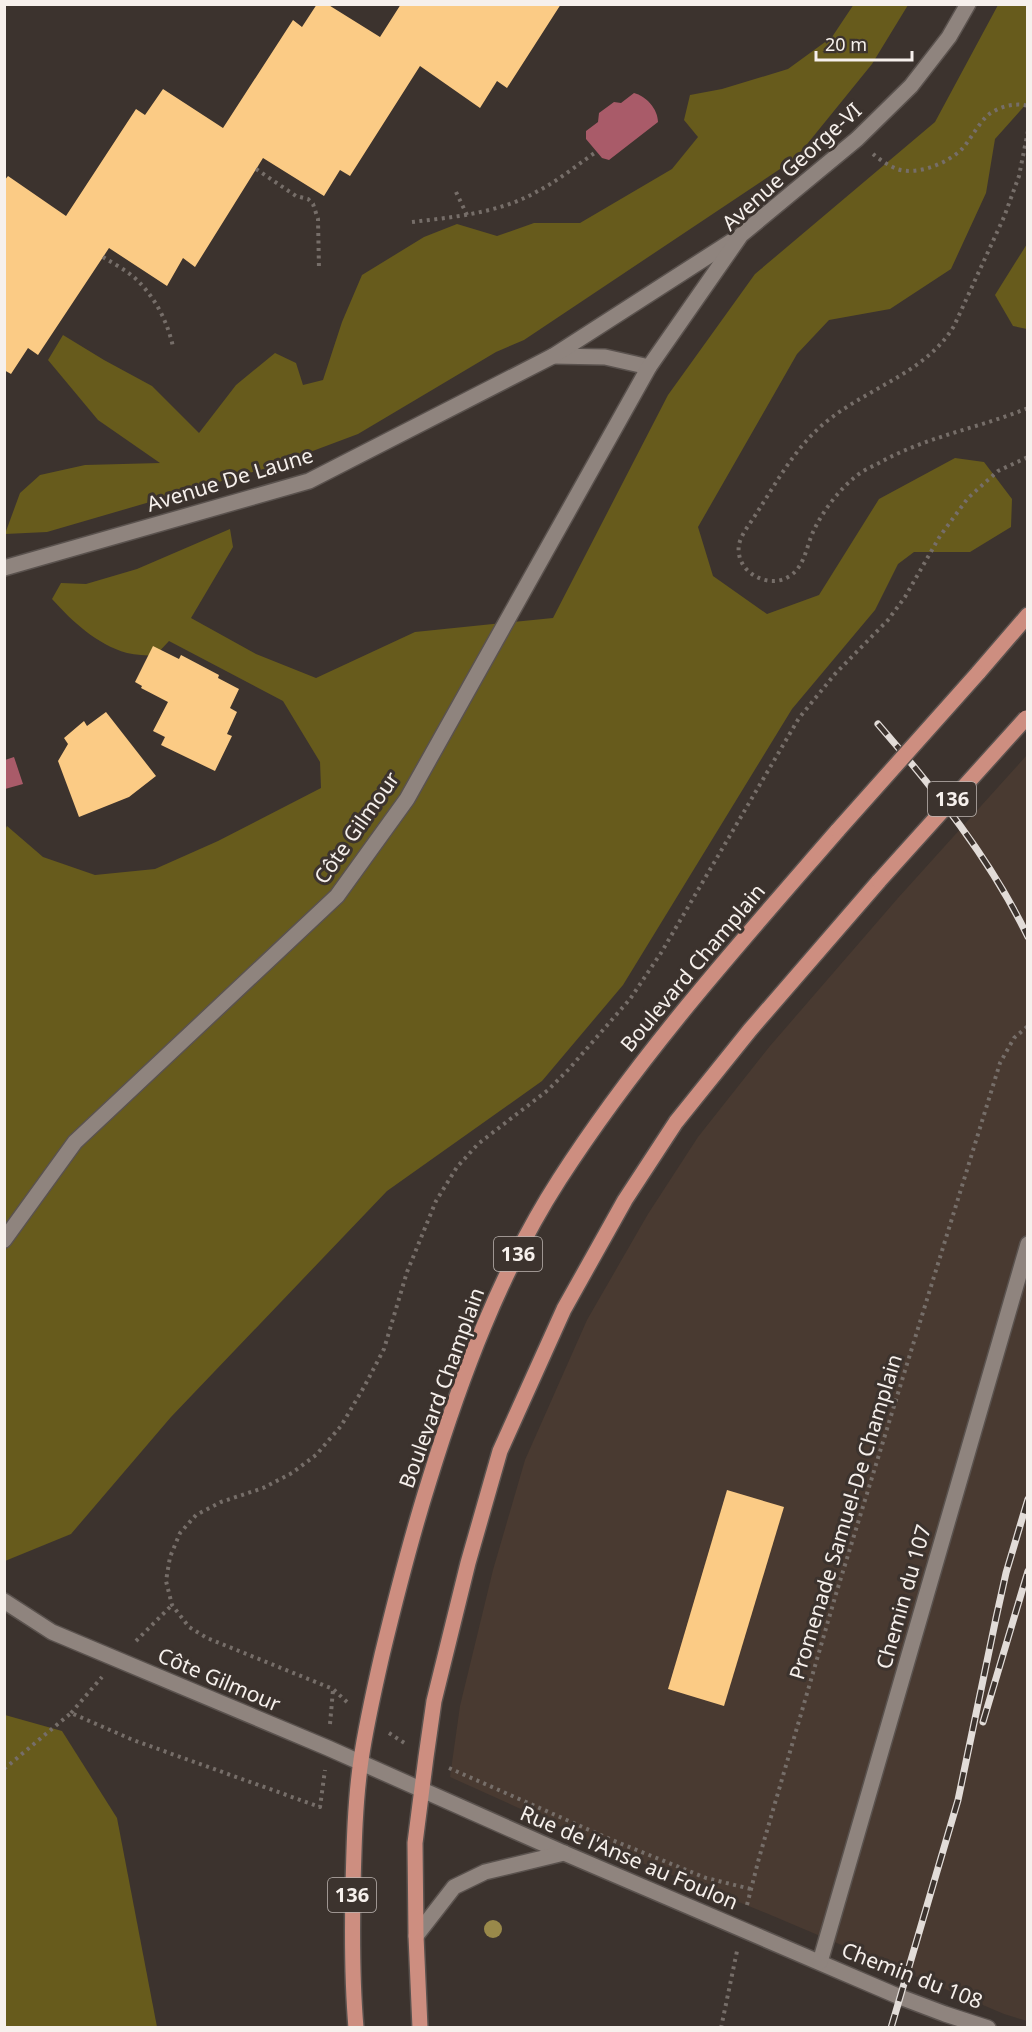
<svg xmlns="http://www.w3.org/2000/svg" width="1032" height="2032" font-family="'Noto Sans',sans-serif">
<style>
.built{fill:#493a31}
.forest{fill:#675b1c}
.water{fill:#a95b69}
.building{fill:#fbcb85}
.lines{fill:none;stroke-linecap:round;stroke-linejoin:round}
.minor-casing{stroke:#5a524e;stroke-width:18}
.major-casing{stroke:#5a524e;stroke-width:18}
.path{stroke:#766e69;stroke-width:4;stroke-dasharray:3 4.5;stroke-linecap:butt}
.minor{stroke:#8f847e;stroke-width:15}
.major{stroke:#cd8e80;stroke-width:15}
.rail-casing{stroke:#e2dcd8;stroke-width:7}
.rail{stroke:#3c332e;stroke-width:4.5;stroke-dasharray:14;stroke-linecap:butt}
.major-bridge-casing{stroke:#5a524e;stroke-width:18;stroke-linecap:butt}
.major-bridge{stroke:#cd8e80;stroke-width:15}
.tree{fill:#99894a}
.labels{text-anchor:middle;stroke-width:6;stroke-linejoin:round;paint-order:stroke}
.shield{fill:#3c332e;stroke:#beb7b3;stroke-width:1.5}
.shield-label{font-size:20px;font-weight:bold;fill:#f6f0ec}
.street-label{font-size:21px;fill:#f6f0ec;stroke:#3c332e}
</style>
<rect width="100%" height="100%" fill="#3c332e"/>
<polygon class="built" points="1027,755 1027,2021 1004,2014 766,1913 625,1856 450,1777 460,1706 493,1570 525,1460 587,1320 648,1214 698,1137 770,1046 898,898"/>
<g class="forest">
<polygon points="854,4 908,5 872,64 795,159 524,340 496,352 358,434 270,467 47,532 5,534 20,493 40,475 85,465 160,463 98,420 48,360 63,335 104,360 152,386 199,433 236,385 275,353 296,363 303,385 323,380 342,322 362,275 424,237 457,224 497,236 534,223 580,223 672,169 698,137 684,120 690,95 722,89 788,69 832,37"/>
<path d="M998,5H1027V103L995,139L986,193L951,269L890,309L829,320L797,354L698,527L713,576L767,614L819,595L879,499L955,458L984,462L1012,499L1011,527L970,552H914L898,564L875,610L792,709L623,985L542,1081L387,1191L171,1417L71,1534L5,1561V830L7,826L43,857L95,875L155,869L218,841L321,788L320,762L283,701L169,641L155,656C146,655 136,655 127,653C96,644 73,622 52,599L61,583L86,584L137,569L230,529L233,547L191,618L256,654L316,678L415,632L553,618L668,395L755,274L935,122Z"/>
<polygon points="1027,244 1027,329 1013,326 995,295"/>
<polygon points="5,1715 62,1731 117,1818 157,2027 5,2027"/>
</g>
<g class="water">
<path d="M634,93C646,96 658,109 658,122L609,160L602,158L586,139V131L598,122L599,113L614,102L621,103Z"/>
<polygon points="14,757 23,784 5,789 5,760"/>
</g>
<g class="building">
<polygon points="317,4 327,4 380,37 401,4 561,4 507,88 497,81 480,108 420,66 350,176 340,170 324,196 263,158 195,267 183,258 167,286 109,248 38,355 28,348 11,374 4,370 4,181 8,176 66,216 136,109 145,115 163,89 223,128 293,20 302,27"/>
<polygon points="153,646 179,659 181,655 219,675 218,678 239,689 230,708 237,712 227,734 232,736 215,771 161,745 165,737 153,731 168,702 141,688 142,686 135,682"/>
<polygon points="106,712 156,776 129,797 79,817 58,761 68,744 64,738 84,721 87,726"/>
<polygon points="727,1490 784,1507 724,1706 668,1689"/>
</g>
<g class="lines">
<defs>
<g id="minor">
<polyline points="553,356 605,357 649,367"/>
<polyline points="4,568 309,481 553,356 735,239"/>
<polyline points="4,1240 75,1142 337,896 407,799 649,367 741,235 857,139 911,86 949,37 968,4"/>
<polyline points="4,1601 52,1632 328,1748 564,1853 900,1997 945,2014 988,2028"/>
<polyline points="416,1936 454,1887 485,1872 564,1853"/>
<polyline points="820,1962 1028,1244"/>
</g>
<g id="major">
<polyline points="978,673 1028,615"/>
<path d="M356,2028C352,1981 352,1934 353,1887C354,1845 355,1802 361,1760C366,1725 374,1690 382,1655C396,1597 411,1538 429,1481C461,1377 500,1272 559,1180C640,1054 740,943 838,830"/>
<polyline points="420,2028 416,1936 415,1843 426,1757 434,1701 468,1563 500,1451 564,1309 625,1200 676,1122 750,1030 879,881"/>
</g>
</defs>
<use href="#minor" class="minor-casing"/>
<use href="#major" class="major-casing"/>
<g class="path">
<path d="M1028,131L1019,176L1004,217L954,326C924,376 859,390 818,429C792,453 775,485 756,514C749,526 736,539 739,554C742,575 770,588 788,577C805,568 806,546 814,530C823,511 838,491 855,477C862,471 871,467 879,463C925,437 979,428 1028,408"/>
<path d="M873,154C879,159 889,166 897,169C917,176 948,163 962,149C971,139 978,124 988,115C998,107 1015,102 1028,106"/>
<polyline points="256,169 296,196 308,199 313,204 318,219 319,269"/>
<polyline points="456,192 467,215"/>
<path d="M412,222C454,217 500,213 538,191C559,180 577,165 596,152"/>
<path d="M103,257C114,264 128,271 138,281C156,299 168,323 173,347"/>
<polyline points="136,1641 172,1605"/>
<polyline points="347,1702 333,1689 207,1638 189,1627 172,1605 166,1581 170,1557 180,1533 196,1515 221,1502 263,1488 292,1473 316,1455 341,1426 364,1387 384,1349 407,1272 436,1201 457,1167 478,1144 548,1090 569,1069 630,999 661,953 799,718 835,674 888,620 905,597 940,536 968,498 998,471 1028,457"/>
<polyline points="71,1713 102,1677"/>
<polyline points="330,1724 333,1690"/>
<polyline points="389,1733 406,1744"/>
<polyline points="449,1768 612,1840 706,1878 751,1889"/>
<polyline points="4,1769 71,1713 133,1740 320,1807 325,1770"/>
<polyline points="747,1905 759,1858 836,1594 1000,1063 1014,1038 1028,1026"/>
<polyline points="721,2028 737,1951"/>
</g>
<use href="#minor" class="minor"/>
<use href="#major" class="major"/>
<defs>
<g id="rail">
<path d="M878,724C935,790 990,858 1028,937"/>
<polyline points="983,1722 1028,1571"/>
<polyline points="891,2028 958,1800 996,1618 1006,1573 1028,1499"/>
</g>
</defs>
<use href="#rail" class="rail-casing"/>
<use href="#rail" class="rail"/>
<defs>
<g id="major-bridge">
<polyline points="838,830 978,673"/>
<polyline points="879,881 1026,718"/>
</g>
</defs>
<use href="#major-bridge" class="major-bridge-casing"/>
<use href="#major-bridge" class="major-bridge"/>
</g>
<circle class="tree" cx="493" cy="1929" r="9"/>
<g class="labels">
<g class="shield">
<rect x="928" y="782" width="48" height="34" rx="4.5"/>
<rect x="494" y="1237" width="48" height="34" rx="4.5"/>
<rect x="328" y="1878" width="48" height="34" rx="4.5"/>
</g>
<g class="shield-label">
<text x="952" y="806">136</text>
<text x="518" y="1261">136</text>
<text x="352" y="1902">136</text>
</g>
<g class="street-label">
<text transform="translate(792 167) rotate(-42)" y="7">Avenue George-VI</text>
<text transform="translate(230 480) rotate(-17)" y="7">Avenue De Laune</text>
<text transform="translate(357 828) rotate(-55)" y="7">Côte Gilmour</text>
<text transform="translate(693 968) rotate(-50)" y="7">Boulevard Champlain</text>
<text transform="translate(442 1388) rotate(-70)" y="7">Boulevard Champlain</text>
<text transform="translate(846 1517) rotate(-73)" y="7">Promenade Samuel-De Champlain</text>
<text transform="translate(904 1597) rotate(-74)" y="7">Chemin du 107</text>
<text transform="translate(219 1680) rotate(23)" y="7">Côte Gilmour</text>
<text transform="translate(629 1858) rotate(23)" y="7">Rue de l'Anse au Foulon</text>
<text transform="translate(912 1976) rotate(21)" y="7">Chemin du 108</text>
</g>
</g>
<rect width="1032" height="2032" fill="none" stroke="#f6f0ec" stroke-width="12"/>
<path d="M816 51v9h96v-9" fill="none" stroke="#f6f0ec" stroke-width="3"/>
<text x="825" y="51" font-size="18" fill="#f6f0ec" stroke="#3c332e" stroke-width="4.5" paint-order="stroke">20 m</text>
</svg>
